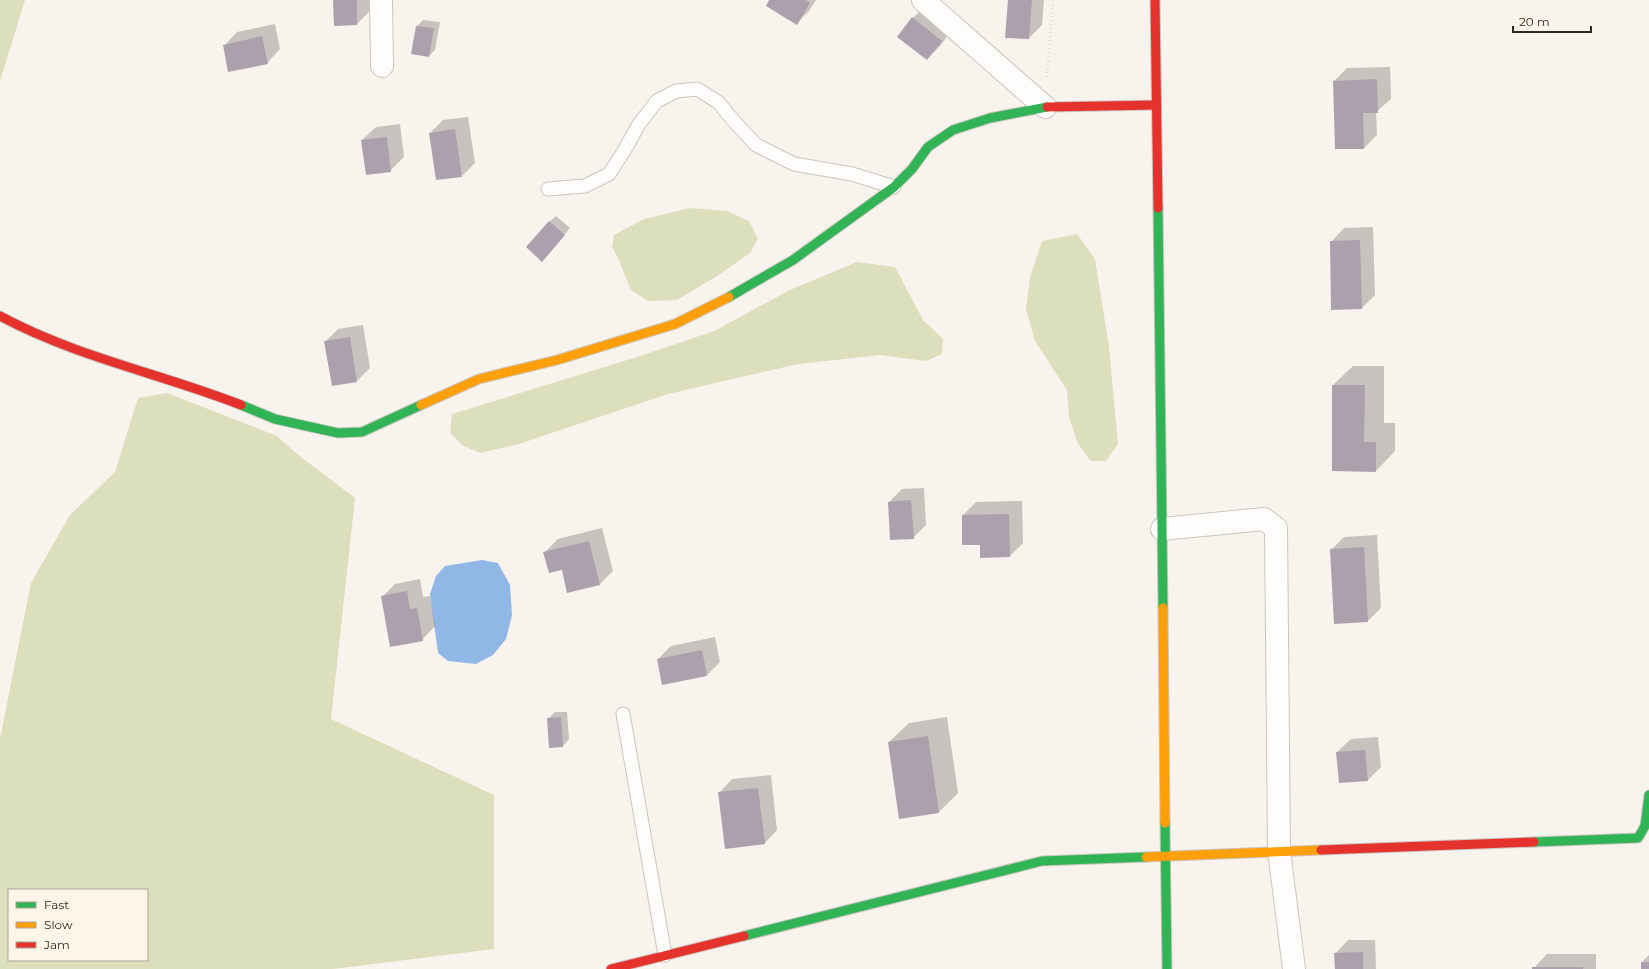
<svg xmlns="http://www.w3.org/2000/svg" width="1649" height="969" font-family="Montserrat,sans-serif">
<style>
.green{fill:#dcdfbc;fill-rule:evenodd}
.water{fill:#91b7e7}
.shadow{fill:#0003}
.building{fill:#aca0ac}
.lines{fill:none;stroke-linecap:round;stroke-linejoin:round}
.lane-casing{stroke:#cbc5be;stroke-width:15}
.street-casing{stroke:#cbc5be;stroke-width:24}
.fast-casing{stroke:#cbc5be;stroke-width:11}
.slow-casing{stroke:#cbc5be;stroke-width:11}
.jam-casing{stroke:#cbc5be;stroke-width:11}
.path{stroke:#dfddda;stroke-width:2.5;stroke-dasharray:1 3;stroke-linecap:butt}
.lane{stroke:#fefdfc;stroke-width:13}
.street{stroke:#fefdfc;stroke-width:22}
.fast{stroke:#30b455;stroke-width:9}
.slow{stroke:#ff9f0a;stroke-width:9}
.jam{stroke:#e5322d;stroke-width:9}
</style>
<rect width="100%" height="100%" fill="#f9f3ed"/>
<g class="green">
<polygon points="0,0 25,0 0,81"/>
<polygon points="690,208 727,211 749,221 758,239 750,253 717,276 677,300 648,301 631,290 618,258 612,247 614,235 644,219"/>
<polygon points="1077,234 1095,259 1109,347 1118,444 1106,461 1091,461 1078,444 1069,417 1067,390 1035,341 1026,309 1030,277 1042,241"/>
<polygon points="857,262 895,267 923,320 943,339 942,354 926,361 880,355 798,364 668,394 519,444 480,453 462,445 450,433 452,414 637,357 714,331 790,290"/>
<path d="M167,393L277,436L297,454L355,498L331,719L494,795V949L333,969H0V739L31,583L70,515L115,472L138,398ZM9,890H147V960H9Z"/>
</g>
<polygon class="water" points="482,560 498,563 510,585 512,615 506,639 493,655 476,664 448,661 438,653 430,594 436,576 445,566"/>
<g class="shadow">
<polygon points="334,0 370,0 370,11 357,24"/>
<polygon points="770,0 816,0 809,11 796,24"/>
<polygon points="1009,0 1044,0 1042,25 1029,38"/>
<polygon points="926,5 954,27 940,46 927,59 913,18"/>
<polygon points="423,20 440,22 435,50 429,56 412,54 417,26"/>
<polygon points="275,24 280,49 267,63 224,46 237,32"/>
<polygon points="1390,67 1391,99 1376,112 1377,135 1364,148 1336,148 1334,81 1347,68"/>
<polygon points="468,117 475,163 462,176 430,133 443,120"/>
<polygon points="400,124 404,157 390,171 362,140 376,127"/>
<polygon points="556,216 570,228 548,254 549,222"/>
<polygon points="1373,227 1375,295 1362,308 1331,242 1344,228"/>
<polygon points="363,325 370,368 357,381 325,342 338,329"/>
<polygon points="1353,366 1384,366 1384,423 1395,423 1395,451 1376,471 1333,385"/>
<polygon points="924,488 926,525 913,538 889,502 902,489"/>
<polygon points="1022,501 1023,543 1010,556 981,544 963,515 976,502"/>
<polygon points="602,528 613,571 600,584 562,568 545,552 558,539"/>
<polygon points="1377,535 1381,608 1368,621 1331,550 1344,537"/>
<polygon points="420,579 423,597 430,596 435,626 422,640 382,597 395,584"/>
<polygon points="715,637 720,662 707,675 658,659 671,646"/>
<polygon points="555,712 567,712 569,739 563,746 548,719"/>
<polygon points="947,717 958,793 939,812 889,742 909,723"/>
<polygon points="1378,737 1381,767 1368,780 1337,752 1351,739"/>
<polygon points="771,775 777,830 764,844 719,793 732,779"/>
<polygon points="1348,940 1375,940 1376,969 1336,969 1335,954"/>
<polygon points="1547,954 1596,954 1596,969 1533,969"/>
<polygon points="1649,955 1649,969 1642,969 1642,962"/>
</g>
<g class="building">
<polygon points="333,0 357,0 357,25 334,26"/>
<polygon points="769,0 805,0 810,3 797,25 766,6"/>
<polygon points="1008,0 1032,0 1029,39 1005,38"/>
<polygon points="912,17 942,41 927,60 897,37"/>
<polygon points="416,26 434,28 429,57 411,54"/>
<polygon points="262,36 268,64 228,72 223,45"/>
<polygon points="1377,79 1378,113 1363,113 1364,149 1335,149 1333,81"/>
<polygon points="455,129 462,177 436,180 429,133"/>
<polygon points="387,137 391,172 366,175 361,140"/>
<polygon points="549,221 565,235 542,262 526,247"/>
<polygon points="1360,240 1362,309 1331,310 1330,241"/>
<polygon points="350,337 357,382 332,386 324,341"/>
<polygon points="1332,385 1365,385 1364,442 1376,442 1376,472 1332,471"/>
<polygon points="911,500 914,539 890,540 888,502"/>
<polygon points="1009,514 1010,557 980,558 980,545 962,545 962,515"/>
<polygon points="589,541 600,585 567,593 562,570 549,573 543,552"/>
<polygon points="1364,547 1368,622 1334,624 1330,549"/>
<polygon points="407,591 410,609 417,608 423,641 390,647 381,596"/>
<polygon points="702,650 707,676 662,685 657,659"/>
<polygon points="561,717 563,747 549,748 547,718"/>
<polygon points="928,736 939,813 899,819 888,742"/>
<polygon points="1365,750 1368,781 1339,783 1336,752"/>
<polygon points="758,788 765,844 725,849 718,792"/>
<polygon points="1363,952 1363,969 1335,969 1334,953"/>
<rect x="1641" y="962" width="8" height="7"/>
<rect x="1532" y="967" width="51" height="2"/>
</g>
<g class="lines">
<defs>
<g id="lane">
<polyline points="548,189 585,186 609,174 624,151 639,124 657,101 676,91 697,89 718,102 733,120 756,145 794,164 852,174 894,187"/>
<polyline points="623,714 665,955"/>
</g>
<g id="street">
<polyline points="381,0 382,66"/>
<polyline points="923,0 1045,107"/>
<polyline points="1162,529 1264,519 1276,528 1279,851 1294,969"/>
</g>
<g id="fast">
<polyline points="1158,208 1163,608"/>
<polyline points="729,297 793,260 894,187 912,169 928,147 953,130 990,118 1047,107"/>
<polyline points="241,405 275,419 338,433 362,432 421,405"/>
<polyline points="1165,823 1167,969"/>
<polyline points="1534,842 1638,838 1645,826 1649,795"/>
<polyline points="744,936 1042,861 1146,857"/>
</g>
<g id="slow">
<polyline points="421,405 479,379 557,360 675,324 729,297"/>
<polyline points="1163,608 1165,823"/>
<polyline points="1146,857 1321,850"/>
</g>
<g id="jam">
<polyline points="1155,0 1158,208"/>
<polyline points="1047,107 1156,105"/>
<path d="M0,316C76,357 162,374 241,405"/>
<polyline points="1321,850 1534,842"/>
<polyline points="611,969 744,936"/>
</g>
</defs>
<use href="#lane" class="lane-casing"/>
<use href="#street" class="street-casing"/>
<use href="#fast" class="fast-casing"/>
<use href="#slow" class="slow-casing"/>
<use href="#jam" class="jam-casing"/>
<polyline class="path" points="1047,77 1053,0"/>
<use href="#lane" class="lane"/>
<use href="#street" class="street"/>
<use href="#fast" class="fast"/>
<use href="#slow" class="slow"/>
<use href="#jam" class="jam"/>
</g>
<rect x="8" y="889" width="140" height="72" fill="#fef4e8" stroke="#aca399"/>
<rect x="16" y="902" width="20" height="6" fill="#30b455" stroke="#aca399"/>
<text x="44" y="909" font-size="12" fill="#302a22">Fast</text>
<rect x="16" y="922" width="20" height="6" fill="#ff9f0a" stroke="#aca399"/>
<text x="44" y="929" font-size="12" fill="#302a22">Slow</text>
<rect x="16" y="942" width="20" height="6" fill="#e5322d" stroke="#aca399"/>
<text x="44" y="949" font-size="12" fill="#302a22">Jam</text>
<path d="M1513 26v6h78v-6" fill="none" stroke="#302a22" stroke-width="2"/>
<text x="1519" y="26" font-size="12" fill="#302a22" stroke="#fef4e8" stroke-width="3" paint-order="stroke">20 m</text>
</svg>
